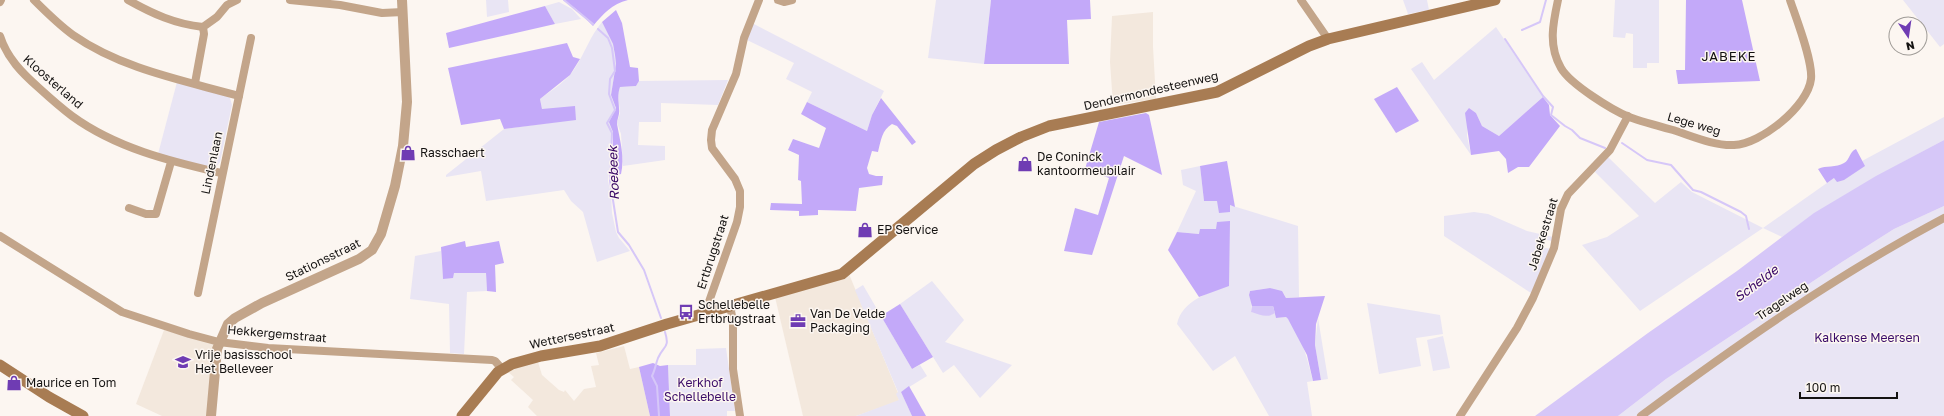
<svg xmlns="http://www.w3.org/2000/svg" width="1944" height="416" font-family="'Golos Text',sans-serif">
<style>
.built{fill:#f3e8dd}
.green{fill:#e9e5f4}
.forest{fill:#c3a9f9}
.water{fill:#d6c7f8}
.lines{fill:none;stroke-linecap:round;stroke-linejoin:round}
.stream{stroke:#d6c7f8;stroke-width:2}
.minor{stroke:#c3a58a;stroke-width:8}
.tertiary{stroke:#c3a58a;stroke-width:10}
.secondary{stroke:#a87c53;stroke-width:11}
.labels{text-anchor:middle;stroke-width:3;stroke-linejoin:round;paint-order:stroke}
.street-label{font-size:12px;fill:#141211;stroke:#fcf6f1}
.poi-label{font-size:12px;fill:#141211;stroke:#fcf6f1;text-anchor:start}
.park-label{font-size:12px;fill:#390a68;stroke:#fcf6f1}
.neighbourhood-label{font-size:13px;letter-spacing:1px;fill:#141211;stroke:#fcf6f1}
.water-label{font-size:13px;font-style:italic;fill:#360464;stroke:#fcf6f1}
</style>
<rect width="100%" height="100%" fill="#fcf6f1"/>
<g class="built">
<polygon points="1153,12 1153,47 1156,99 1113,105 1110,62 1112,16"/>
<polygon points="849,274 898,393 899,401 856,416 803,416 775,297"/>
<polygon points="164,330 216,344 207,416 162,416 136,404"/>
<polygon points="624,346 630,369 639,367 650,416 537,416 528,407 533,400 511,380 514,377 508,372 525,363 538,362 542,375 559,390 564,392 565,390 574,401 584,389 596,387 591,366 599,365 596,353"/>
</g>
<g class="green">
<polygon points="486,0 508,0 509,12 487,17"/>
<polygon points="936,0 991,0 984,64 928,58"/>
<polygon points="1403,0 1427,0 1429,10 1408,14"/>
<polygon points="1615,0 1659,0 1659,63 1647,63 1647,68 1633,68 1633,34 1626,33 1625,38 1613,37"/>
<polygon points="1903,0 1944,0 1944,44 1940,47"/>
<polygon points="559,2 572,9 581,19 555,24 545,6"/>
<path d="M602,22L613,44L615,55L616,64L611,95L616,108L611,116L613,132L608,181L611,194L612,213L616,232L619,238L630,251L597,262L583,212L571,201L564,190L486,201L481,171L446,177V175L504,129L576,119L542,109L540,99C552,90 568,80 575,68C585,53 590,36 602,22Z"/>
<polygon points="752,23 884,91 872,115 867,131 807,102 812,92 786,79 794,63 747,40"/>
<polygon points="1496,27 1543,97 1499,136 1482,126 1476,113 1469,108 1467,136 1471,155 1411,69 1422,62 1434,80"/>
<polygon points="728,80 718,105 661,103 661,122 639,122 638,145 665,146 665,160 623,166 621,134 617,123 620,113 618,93 620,87 636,86 639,81"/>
<polygon points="177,82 223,94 230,98 232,105 220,162 216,167 210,167 158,154"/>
<path d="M1944,117V140C1888,170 1833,199 1782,237L1763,228L1640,311L1582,245L1607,237L1639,216L1595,172L1608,157L1655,203L1681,182L1692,192L1763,228L1834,178L1864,166L1862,161Z"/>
<path d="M1200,166L1204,201H1217L1298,226L1299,297L1286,298L1284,294L1270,288L1250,291L1249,295L1252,303L1251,312C1260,313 1267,318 1275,313L1276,318L1286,317C1301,331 1308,362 1313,381L1307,382L1312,416H1269L1235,356L1213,371L1177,324C1182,300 1209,293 1229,285L1216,229L1200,234L1177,232L1196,191L1183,185L1181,170Z"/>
<polygon points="1944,206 1944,416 1618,416 1666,379 1842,262 1894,229"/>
<polygon points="1474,212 1488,214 1527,231 1553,237 1552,241 1542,239 1540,247 1551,249 1531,293 1444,236 1444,216"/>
<polygon points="441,251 443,279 454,273 486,273 487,291 467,292 464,354 450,353 449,304 410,299 415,256"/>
<polygon points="932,281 964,320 945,342 1012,365 980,398 954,365 943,373 900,304"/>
<polygon points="863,285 912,369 920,365 927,376 901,392 912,416 856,416 899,400 896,394 898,392 855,290"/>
<polygon points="1367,303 1440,315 1443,334 1416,338 1421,366 1379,374"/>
<polygon points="1318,318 1328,379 1321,380 1315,345"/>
<polygon points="1443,336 1450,368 1433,371 1427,340"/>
<polygon points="726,348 735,411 727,411 727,416 670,416 668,365 696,365 696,349"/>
</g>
<g class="forest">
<path d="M563,0H628C612,4 603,14 593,26L576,9Z"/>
<polygon points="991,0 1090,0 1091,19 1067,20 1069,64 984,64"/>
<polygon points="1686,0 1742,0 1760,81 1678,84 1676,70 1685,70"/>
<polygon points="545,6 555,24 449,48 446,33"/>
<path d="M616,10L622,23L630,67L638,68L639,81L636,86L620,87C617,95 619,101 619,109C620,114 617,119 617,124C620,141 625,157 621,174L613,176V132L609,122L616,108L611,95L616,64L615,55L613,44L602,22Z"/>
<polygon points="567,43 573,57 580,59 570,75 540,99 542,109 575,106 576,120 504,129 500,119 461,125 448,68"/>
<polygon points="1397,87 1419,121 1396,133 1374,99"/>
<polygon points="1543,97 1549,105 1550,115 1560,126 1529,167 1518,167 1508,173 1506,159 1499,151 1471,155 1465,113 1469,108 1476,113 1482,126 1499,136"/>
<path d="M881,98L916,142L912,145L897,126L892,124C882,130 881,140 878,152L872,151L867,168L869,174L876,176H883L882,185L859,188L856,211L818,210V215L799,216V211L770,210L771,203L802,204L801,181L798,180L799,155L788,150L793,139L819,148L826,128L801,114L807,102L867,131L872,115Z"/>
<polygon points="1146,113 1149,115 1162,175 1124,156 1092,255 1064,251 1075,208 1098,215 1109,178 1085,169 1099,122"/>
<path d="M1856,149L1865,166L1844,180L1837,182L1834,178L1827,183L1818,169C1826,165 1836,168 1844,163C1850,160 1849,152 1856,149Z"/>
<polygon points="1227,161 1235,207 1230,205 1230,212 1219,213 1217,201 1204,201 1200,166"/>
<polygon points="1230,221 1229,286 1199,297 1168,250 1177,232 1199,234 1200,229 1216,229 1217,222"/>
<polygon points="465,241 466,247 499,241 504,263 495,265 496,292 487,291 486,273 454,273 453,278 443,279 441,247"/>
<polygon points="1270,288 1282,291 1286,298 1325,296 1316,324 1315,345 1321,380 1313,381 1307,355 1288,319 1286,317 1276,318 1273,306 1252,306 1249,295 1250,291"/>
<polygon points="900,304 933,357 912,369 881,316"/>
<polygon points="653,363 660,366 668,365 670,416 650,416 639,367"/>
<polygon points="909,386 926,416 912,416 901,392"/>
</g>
<g class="water">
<polygon points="1944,140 1944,206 1894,229 1842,262 1666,379 1618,416 1535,416 1648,333 1737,271 1814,213 1876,176"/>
<path d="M1252,306H1273L1275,313C1266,319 1260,314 1251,312Z"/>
</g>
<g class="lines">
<g class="stream">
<polyline points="564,0 593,24"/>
<polyline points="598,29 608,38 612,48 615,71 610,79 609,94 615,110 607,123 612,133 610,181 618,232 629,245 644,270 661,318"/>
<polyline points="1522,30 1540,22 1546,0"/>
<polyline points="1505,39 1543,96 1553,107 1551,115 1565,126 1572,130 1580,138 1605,148"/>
<polyline points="1622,143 1647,160 1671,165 1693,190 1701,192 1741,212 1746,216 1749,229"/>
<path d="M659,416L657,386L652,376C655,370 656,363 658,358C664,345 670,348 665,332"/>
</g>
<g class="minor">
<path d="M34,0C46,12 59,25 73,35C122,69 182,80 239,96"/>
<path d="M128,0C153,14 175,24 203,27"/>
<polyline points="290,0 340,5 382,13 403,12"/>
<polyline points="778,0 784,2 792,0"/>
<polyline points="1301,0 1328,39"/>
<path d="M1558,0C1553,23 1548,46 1561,68C1570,84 1612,110 1629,117C1643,122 1658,126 1673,130C1692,136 1714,146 1734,145C1761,144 1808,106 1811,79C1813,61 1796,18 1790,0"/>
<polyline points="0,2 1,0"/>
<path d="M0,36C7,58 22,73 39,88C50,98 60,107 72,116C116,148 169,161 221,173"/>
<polyline points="195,83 204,34 203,27 217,17 227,5 237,0"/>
<polyline points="129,208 146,214 156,214 171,162"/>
<polyline points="0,236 122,312 189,334 219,342 268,348 492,360 495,361 502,369"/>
<polyline points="198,293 251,38"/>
<polyline points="730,306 733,321 733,369 740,416"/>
<polyline points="705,313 737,222 740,207 740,191 735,179 712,148 711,140 712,130 736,74 744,38 759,0"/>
<polyline points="1460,416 1517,328 1533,298 1554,248 1561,209 1568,194 1610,150 1628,116"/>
<path d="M1641,416C1739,343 1837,275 1944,218"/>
</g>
<polyline class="tertiary" points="211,416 217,349 228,324 235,318 262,303 359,259 372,250 381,234 395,186 403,146 407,102 402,0"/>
<g class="secondary">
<polyline points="0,365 49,397 83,416"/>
<polyline points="462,416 498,372 512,364 541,356 600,346 667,324 842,274 974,164 996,150 1021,137 1049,126 1217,92 1309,46 1328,39 1495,0"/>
</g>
</g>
<defs>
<symbol id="shop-bare" viewBox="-9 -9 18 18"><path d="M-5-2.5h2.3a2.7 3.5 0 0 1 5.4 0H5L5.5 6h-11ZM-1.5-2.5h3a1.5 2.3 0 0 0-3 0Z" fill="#6f3cb3" stroke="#fcf6f1" stroke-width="2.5" paint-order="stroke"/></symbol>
<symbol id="bus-bare" viewBox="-9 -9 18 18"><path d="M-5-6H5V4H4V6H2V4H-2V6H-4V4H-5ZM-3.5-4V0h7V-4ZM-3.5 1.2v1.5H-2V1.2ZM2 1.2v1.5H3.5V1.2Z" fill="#6f3cb3" stroke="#fcf6f1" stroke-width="2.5" paint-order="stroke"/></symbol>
<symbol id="office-bare" viewBox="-9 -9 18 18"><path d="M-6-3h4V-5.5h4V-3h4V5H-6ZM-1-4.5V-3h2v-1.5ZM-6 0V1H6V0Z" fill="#6f3cb3" stroke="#fcf6f1" stroke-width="2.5" paint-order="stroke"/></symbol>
<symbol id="school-bare" viewBox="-9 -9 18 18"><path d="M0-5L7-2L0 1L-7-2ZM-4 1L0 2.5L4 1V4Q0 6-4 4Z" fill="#6f3cb3" stroke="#fcf6f1" stroke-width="2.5" paint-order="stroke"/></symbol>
</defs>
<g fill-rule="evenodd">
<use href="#shop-bare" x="397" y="142" width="22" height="22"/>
<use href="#shop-bare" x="1014" y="153" width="22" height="22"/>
<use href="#shop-bare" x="854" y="219" width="22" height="22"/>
<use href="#bus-bare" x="675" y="301" width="22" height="22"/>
<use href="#office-bare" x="787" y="310" width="22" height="22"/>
<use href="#school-bare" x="172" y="351" width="22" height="22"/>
<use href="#shop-bare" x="3" y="372" width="22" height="22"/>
</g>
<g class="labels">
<g class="street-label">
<text transform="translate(53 82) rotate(41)" y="4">Kloosterland</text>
<text transform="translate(1151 91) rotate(-13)" y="4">Dendermondesteenweg</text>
<text transform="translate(1694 124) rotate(16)" y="4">Lege weg</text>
<text transform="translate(212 163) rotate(-78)" y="4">Lindenlaan</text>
<text transform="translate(1543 234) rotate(-73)" y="4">Jabekestraat</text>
<text transform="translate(713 252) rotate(-72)" y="4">Ertbrugstraat</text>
<text transform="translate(323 260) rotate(-26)" y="4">Stationsstraat</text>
<text transform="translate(1782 301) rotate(-34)" y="4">Tragelweg</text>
<text transform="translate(277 334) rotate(5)" y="4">Hekkergemstraat</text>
<text transform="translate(572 336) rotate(-12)" y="4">Wettersestraat</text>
</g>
<g class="poi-label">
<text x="420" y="157">Rasschaert</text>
<text x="1037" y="161">De Coninck<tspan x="1037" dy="14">kantoormeubilair</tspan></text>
<text x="877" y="234">EP Service</text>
<text x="698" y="309">Schellebelle<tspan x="698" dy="14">Ertbrugstraat</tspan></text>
<text x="810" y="318">Van De Velde<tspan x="810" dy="14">Packaging</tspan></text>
<text x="195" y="359">Vrije basisschool<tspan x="195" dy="14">Het Belleveer</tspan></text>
<text x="26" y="387">Maurice en Tom</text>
</g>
<g class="park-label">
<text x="1867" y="342">Kalkense Meersen</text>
<text x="700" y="387">Kerkhof<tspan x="700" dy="14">Schellebelle</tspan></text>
</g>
<g class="neighbourhood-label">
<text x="1729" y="61">JABEKE</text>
</g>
<g class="water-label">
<text transform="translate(613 173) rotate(-92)" y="5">Roebeek</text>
<text transform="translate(1756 283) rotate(-37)" y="5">Schelde</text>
</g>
</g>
<g transform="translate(1908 36) rotate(167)"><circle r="19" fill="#fcf6f1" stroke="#9f9b97"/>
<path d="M0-3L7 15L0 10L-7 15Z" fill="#6f3cb3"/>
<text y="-6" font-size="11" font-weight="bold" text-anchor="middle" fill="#141211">N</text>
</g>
<path d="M1800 392v6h97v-6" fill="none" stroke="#141211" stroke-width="2"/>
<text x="1806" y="392" font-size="12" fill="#141211" stroke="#fcf6f1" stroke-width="3" paint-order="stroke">100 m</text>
</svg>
